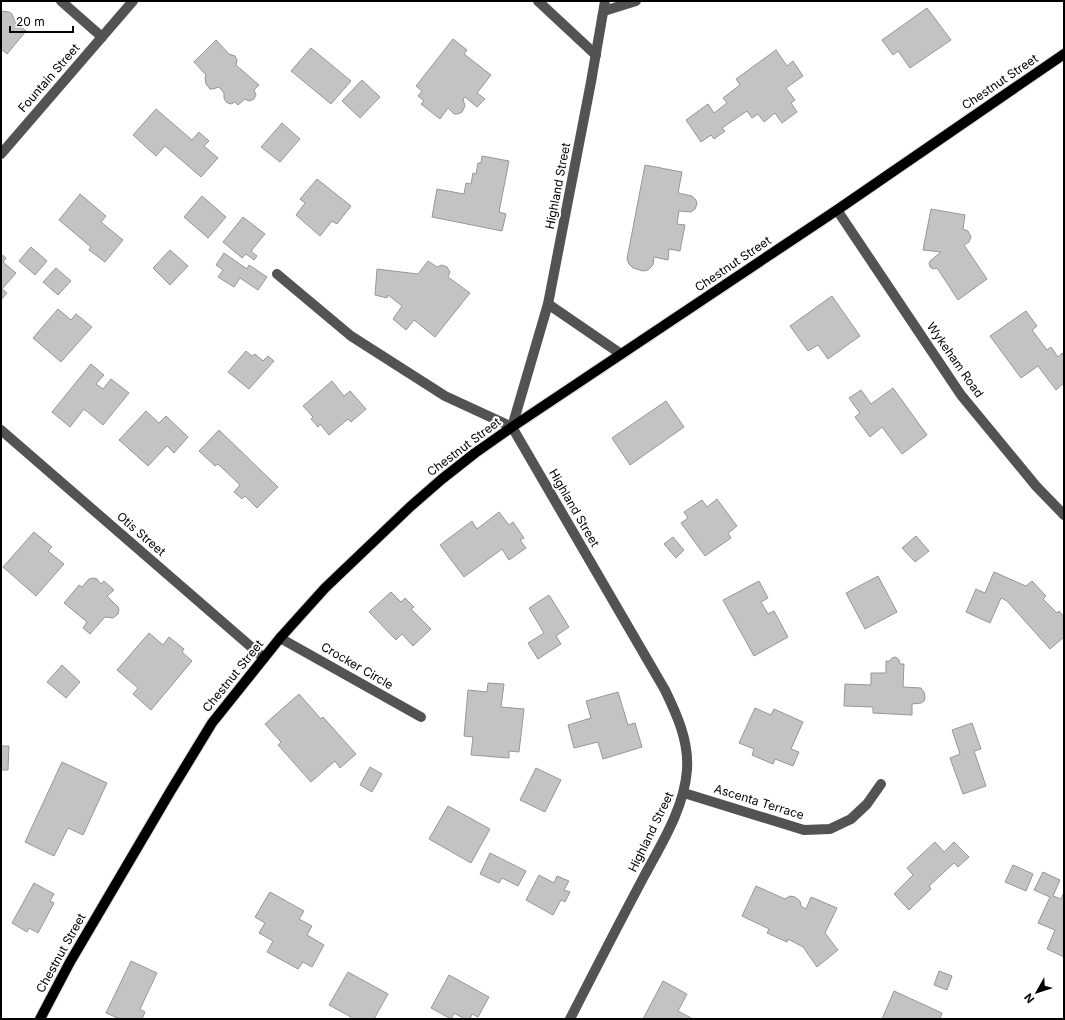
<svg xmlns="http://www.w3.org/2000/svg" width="1065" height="1020" font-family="Inter,sans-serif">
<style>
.building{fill:#c3c3c3;stroke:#979797}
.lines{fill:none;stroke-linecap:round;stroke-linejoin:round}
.major-casing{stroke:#dbdbdb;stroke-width:12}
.minor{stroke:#535353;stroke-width:10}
.major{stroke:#000;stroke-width:10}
.labels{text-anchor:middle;stroke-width:4;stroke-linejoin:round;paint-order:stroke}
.street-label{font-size:12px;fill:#000;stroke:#fff}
</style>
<rect width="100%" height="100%" fill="#fff"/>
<g class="building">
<polygon points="927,8 951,40 910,68 898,51 893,55 882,40"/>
<polygon points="1,11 9,12 12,14 15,22 26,31 7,54 1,49"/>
<polygon points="453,39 467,50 464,54 491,75 477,93 485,99 477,107 465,97 463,99 465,106 462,112 458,114 454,114 448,108 440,119 421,104 424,101 418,96 422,91 416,86"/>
<polygon points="216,40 229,54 235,56 237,60 236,65 259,85 254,90 256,95 254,99 252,100 249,101 245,99 238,105 235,102 231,104 228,103 226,102 224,98 224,93 219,87 213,89 210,89 206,84 205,78 206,75 194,62"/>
<polygon points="311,48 351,81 331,104 291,71"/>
<polygon points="776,50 787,66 793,61 803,76 786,88 795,100 791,103 797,112 782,123 775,113 764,122 758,114 752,118 747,111 722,128 725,131 714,139 711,135 701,142 686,120 708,104 714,113 727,103 723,98 740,85 736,79"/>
<polygon points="362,80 380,97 360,118 342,101"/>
<polygon points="156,109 192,140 199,132 209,141 204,146 218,158 201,177 165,146 156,156 133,135"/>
<polygon points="282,123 300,139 280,162 261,147"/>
<polygon points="482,156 509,161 499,212 506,214 502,231 432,217 437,189 464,194 466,183 471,184 473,173 476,174 478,163 481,163"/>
<polygon points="645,165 682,172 678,193 692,196 696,200 697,204 695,209 691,212 679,211 677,224 685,225 680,251 669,249 668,260 654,257 653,265 648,270 643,271 633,268 629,264 627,259"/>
<polygon points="317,179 351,206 337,224 332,221 320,236 296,215 305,203 300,199"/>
<polygon points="80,194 106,216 101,222 123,240 105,262 89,250 91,247 59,220"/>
<polygon points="202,196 226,217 208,238 184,217"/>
<polygon points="931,209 965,215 963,229 968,231 971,237 969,242 964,245 987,279 958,300 937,268 933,269 930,267 929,263 930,261 941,252 923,250"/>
<polygon points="243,217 265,234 251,251 257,256 254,260 246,254 242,258 223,242"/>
<polygon points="31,247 47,261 35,275 19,261"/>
<polygon points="170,250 188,266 170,285 153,268"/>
<polygon points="224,253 247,269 249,265 267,277 258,290 240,278 234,287 218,277 223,270 216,265"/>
<polygon points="1,254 6,258 3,262 16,273 2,289 7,293 1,300"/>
<polygon points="428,261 437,267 442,265 447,267 450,272 448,277 470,293 435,337 414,320 406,330 393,319 402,306 388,295 387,298 375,295 377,269 418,274"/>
<polygon points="56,268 71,281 58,295 43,282"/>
<polygon points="832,296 860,336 828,359 818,345 808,351 790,326"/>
<polygon points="58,309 71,320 76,314 92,327 61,362 33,338"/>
<polygon points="1026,311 1037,326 1032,330 1047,350 1051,347 1058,357 1062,353 1064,356 1064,383 1056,390 1038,366 1021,378 990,336"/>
<polygon points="246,351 252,356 255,354 263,361 268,356 274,361 249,389 228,372"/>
<polygon points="91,364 104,375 96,384 103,389 111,379 129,393 103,425 84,409 70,427 52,412"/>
<polygon points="332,381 344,396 350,391 366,409 351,422 348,419 329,435 320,424 318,427 311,419 313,417 303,406"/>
<polygon points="893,388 927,435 902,454 882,427 870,437 855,417 860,413 849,398 861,390 871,404"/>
<polygon points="666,401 684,427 630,465 612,438"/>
<polygon points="146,411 159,423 166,416 188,437 174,453 167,446 148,466 119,440"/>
<polygon points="219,430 278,487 257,508 245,496 242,499 234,492 240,485 218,464 215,466 199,451"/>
<polygon points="717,499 737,526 728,533 731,538 705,556 681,523 688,518 684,512 702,500 707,507"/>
<polygon points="499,512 509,525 513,522 524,538 520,540 526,548 509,560 502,549 464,577 440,545 472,521 477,529"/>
<polygon points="34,532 52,547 48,551 64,564 36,596 3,567"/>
<polygon points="916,536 929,551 915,562 902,548"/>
<polygon points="673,537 684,550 676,558 664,544"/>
<polygon points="994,572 1026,586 1032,581 1046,596 1043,599 1057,613 1059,611 1064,617 1064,637 1050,649 1007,601 1001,598 990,623 966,612 976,589 985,593"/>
<polygon points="878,576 897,612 865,629 846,593"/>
<polygon points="93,578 97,579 101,584 104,581 114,590 107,596 118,607 119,610 118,614 113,618 105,617 90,634 83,628 87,622 64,603 79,585 82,587 89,579"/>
<polygon points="759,581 768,598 761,602 768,614 774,611 788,637 754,656 723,600"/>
<polygon points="391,592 401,602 405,598 414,607 411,609 431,629 413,646 402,634 396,640 369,612"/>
<polygon points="549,595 569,627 556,636 561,644 538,659 528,643 544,633 529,608"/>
<polygon points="149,633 163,645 169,637 184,649 182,652 192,661 151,710 133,694 138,688 117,670"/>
<polygon points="896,657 899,660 900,664 904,664 903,687 921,688 924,692 925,697 924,701 921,703 912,704 912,715 873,713 873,707 844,706 845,684 871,685 871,673 886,673 886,661 890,661 892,658"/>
<polygon points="62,665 80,682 66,698 47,682"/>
<polygon points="488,683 504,684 501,707 524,709 519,752 509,751 509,758 471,755 473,737 464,736 468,690 487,692"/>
<polygon points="618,692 628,725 635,723 642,747 603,759 598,742 574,748 568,725 591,718 586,701"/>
<polygon points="299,694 321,719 323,717 356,754 340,768 335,761 311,782 278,745 281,742 265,724"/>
<polygon points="755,708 771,715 774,709 803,722 791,749 799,752 793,766 775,759 773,764 752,755 754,749 739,743"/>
<polygon points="972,723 981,749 974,751 986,786 963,794 950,758 960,754 952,730"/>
<polygon points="1,746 9,746 8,770 1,770"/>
<polygon points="62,762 107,783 83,835 68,828 54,856 25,842"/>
<polygon points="370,767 382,774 372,792 360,785"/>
<polygon points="536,768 561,780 545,812 520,800"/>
<polygon points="448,806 490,829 471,863 429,839"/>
<polygon points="935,842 944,852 954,842 969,857 958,867 954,863 929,886 931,889 909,910 894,894 913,875 907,868"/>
<polygon points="490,853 526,871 518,886 502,878 499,883 480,874"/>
<polygon points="1013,865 1033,874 1026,891 1005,882"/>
<polygon points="1043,872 1060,880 1053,896 1061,899 1064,892 1064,957 1047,949 1055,930 1038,923 1050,897 1034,890"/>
<polygon points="539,875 554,883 557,876 569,881 564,890 570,892 565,902 561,900 553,915 526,900"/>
<polygon points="34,883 54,894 50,901 54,903 38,933 29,928 27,932 12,923"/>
<polygon points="756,886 785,899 790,896 795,897 800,901 801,906 806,909 811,897 837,908 825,933 838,950 817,967 803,947 788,939 787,942 767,933 769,929 742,916"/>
<polygon points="270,892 304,911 299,919 312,926 307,935 324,945 312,967 303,962 298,969 267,952 273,941 259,933 265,923 255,917"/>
<polygon points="131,961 157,973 140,1009 145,1012 142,1019 120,1019 106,1013"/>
<polygon points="939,971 952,976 947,990 934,985"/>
<polygon points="348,972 388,994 374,1019 350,1019 351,1017 329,1005"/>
<polygon points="449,975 489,997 478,1017 472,1014 470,1019 465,1019 454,1013 451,1019 431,1008"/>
<polygon points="663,981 687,994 678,1011 693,1019 643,1019"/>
<polygon points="894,991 942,1013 940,1019 882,1019"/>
</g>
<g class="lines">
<defs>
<polyline id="major" points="40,1019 70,962 170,792 212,723 280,638 325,588 411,506 442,479 475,453 515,425 837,210 1064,54"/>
</defs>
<use href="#major" class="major-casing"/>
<g class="minor">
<polyline points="61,1 102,37"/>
<polyline points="538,1 596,55"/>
<polyline points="604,11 636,1"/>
<polyline points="1,154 133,1"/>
<polyline points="837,210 961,395 1036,486 1064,515"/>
<polyline points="277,274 351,336 445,396 512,427"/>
<polyline points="548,304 621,354"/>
<polyline points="1,430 264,658"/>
<polyline points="280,638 421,717"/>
<polyline points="684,793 804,830 830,829 851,819 867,804 881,784"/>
<path d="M570,1019C593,974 616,929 640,884C658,849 684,811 687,770C689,741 677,715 665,690L512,427L548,304L591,82L605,1"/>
</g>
<use href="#major" class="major"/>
</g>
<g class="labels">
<g class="street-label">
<text transform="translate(49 78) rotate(-49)" y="4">Fountain Street</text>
<text transform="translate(1000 82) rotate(-34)" y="4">Chestnut Street</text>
<text transform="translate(558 186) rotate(-79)" y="4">Highland Street</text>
<text transform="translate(733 264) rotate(-34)" y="4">Chestnut Street</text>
<text transform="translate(955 360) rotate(55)" y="4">Wykeham Road</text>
<text transform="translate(464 447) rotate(-37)" y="4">Chestnut Street</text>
<text transform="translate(574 508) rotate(60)" y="4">Highland Street</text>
<text transform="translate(141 534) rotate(41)" y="4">Otis Street</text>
<text transform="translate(357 666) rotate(30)" y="4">Crocker Circle</text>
<text transform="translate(233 676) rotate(-51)" y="4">Chestnut Street</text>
<text transform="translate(759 802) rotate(17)" y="4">Ascenta Terrace</text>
<text transform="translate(651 832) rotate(-64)" y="4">Highland Street</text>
<text transform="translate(61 953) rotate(-61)" y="4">Chestnut Street</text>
</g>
</g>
<rect width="1065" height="1020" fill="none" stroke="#000000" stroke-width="4"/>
<g transform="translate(1037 992) rotate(231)" stroke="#ffffff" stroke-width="3" paint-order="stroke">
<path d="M0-3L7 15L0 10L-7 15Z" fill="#000000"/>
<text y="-6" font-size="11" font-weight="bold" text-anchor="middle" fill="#000000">N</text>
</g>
<path d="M10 26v6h63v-6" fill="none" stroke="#000000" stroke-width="2"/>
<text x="16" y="26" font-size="12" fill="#000000" stroke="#ffffff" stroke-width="3" paint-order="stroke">20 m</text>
</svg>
